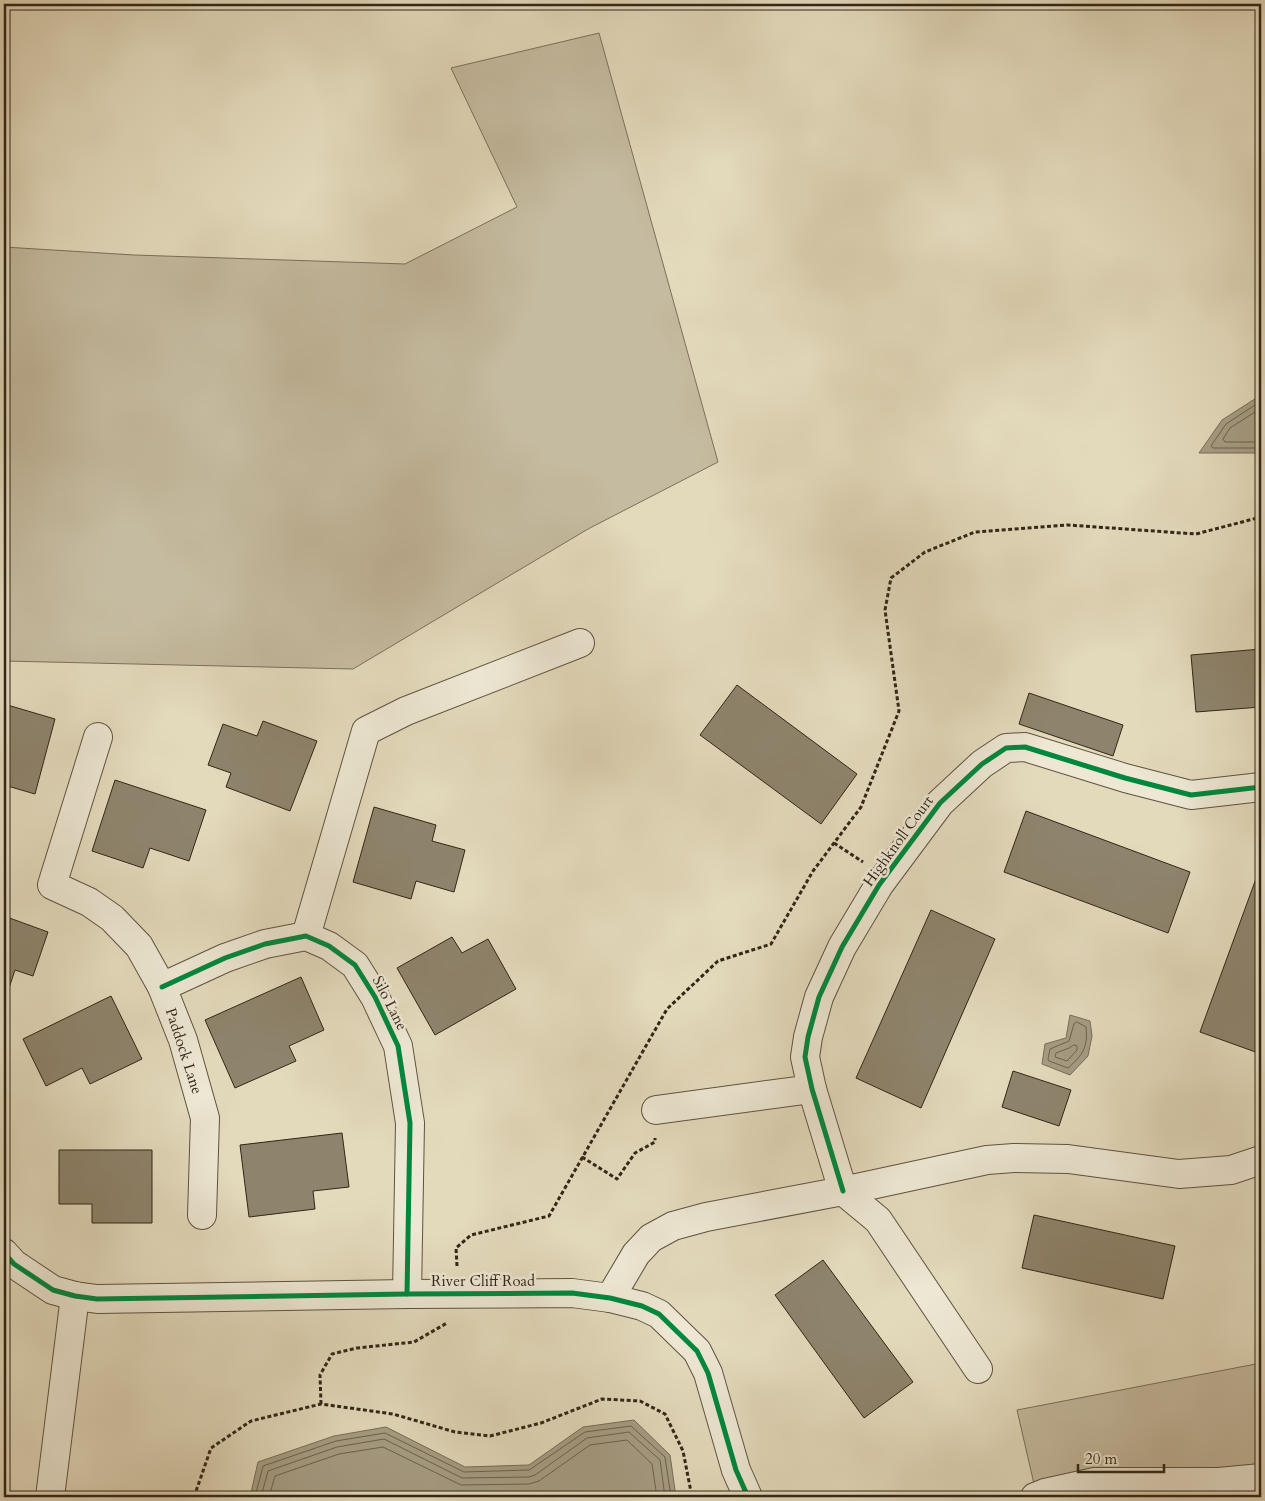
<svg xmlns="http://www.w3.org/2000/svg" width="1265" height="1501" font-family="Cardo,serif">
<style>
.green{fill:#c5bba0;stroke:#7b705c}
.water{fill:#a69d84;stroke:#776d59}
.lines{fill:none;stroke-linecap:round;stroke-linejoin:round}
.shore{stroke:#6c624e;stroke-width:1}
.building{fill:#8e846d;stroke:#312618}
.minor-casing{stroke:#5e5341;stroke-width:30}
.path{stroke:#312618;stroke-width:3;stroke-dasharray:4 2.5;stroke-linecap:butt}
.minor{stroke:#ede7d3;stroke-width:28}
.cycleway-casing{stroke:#ede7d3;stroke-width:8}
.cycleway{stroke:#00873e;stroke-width:5}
.labels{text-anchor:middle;stroke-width:5;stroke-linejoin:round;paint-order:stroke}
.street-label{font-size:15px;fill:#312618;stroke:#ede7d3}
</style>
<rect width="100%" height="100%" fill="#e3dabc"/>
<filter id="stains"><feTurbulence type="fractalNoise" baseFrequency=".004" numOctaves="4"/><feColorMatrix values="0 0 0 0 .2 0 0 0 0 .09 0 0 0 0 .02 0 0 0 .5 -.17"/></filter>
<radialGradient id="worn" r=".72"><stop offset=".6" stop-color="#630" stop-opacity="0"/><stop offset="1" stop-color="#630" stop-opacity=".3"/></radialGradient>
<g class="green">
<polygon points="599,33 718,462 588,529 353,669 4,661 4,247 134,255 405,264 517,207 451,68"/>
<polygon points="1261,1363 1261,1497 1037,1497 1017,1410"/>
</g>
<g class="water">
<polygon points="1261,395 1261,453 1199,453 1222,420"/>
<polygon points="1070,1015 1090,1021 1092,1036 1088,1056 1070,1075 1042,1064 1045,1044 1066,1038"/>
<polygon points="634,1420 670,1455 676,1497 250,1497 258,1462 334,1436 386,1427 465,1467 529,1465 583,1427"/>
</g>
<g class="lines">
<g class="shore">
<polyline points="1261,401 1226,424 1211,446 1213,448 1261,448"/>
<polyline points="1261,408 1230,428 1223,439 1225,442 1261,442"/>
<path d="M1077,1022L1086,1027C1088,1047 1083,1055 1068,1068L1049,1061L1048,1059L1050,1049L1069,1041L1074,1024Z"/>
<polygon points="1074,1045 1077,1046 1077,1050 1067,1061 1055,1057 1056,1053 1069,1048"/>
<polyline points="255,1497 263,1466 336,1441 385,1433 464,1472 529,1470 585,1432 631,1426 665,1457 671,1497"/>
<polyline points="261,1497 268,1471 337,1447 384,1439 462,1478 529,1477 535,1475 587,1438 629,1432 660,1460 665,1497"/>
<polyline points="269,1497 275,1476 339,1454 383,1447 461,1485 529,1484 539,1481 590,1445 627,1440 652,1464 657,1497"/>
</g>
</g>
<g class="building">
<polygon points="1261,649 1261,707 1196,712 1191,655"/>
<polygon points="737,685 857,774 821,824 700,735"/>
<polygon points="1029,693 1123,725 1113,756 1019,724"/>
<polygon points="4,704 55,719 35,794 4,785"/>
<polygon points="263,721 317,741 290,811 226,787 231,773 208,765 223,724 257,736"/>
<polygon points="115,780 206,810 189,861 150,848 143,868 92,851"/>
<polygon points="374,807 436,825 432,841 465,850 454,892 416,881 411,899 353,882"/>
<polygon points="1026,811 1190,872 1168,933 1004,872"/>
<polygon points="1261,865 1261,1054 1200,1032"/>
<polygon points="931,910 995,939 921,1108 856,1078"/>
<polygon points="4,916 48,932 33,976 15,970 4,1003"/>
<polygon points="452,937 462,953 488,939 516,989 435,1035 397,968"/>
<polygon points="301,977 324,1030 289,1046 296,1061 235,1088 205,1020"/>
<polygon points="111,996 142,1059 90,1084 82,1068 46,1086 23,1039"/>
<polygon points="1013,1071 1071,1090 1059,1126 1002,1107"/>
<polygon points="342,1133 349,1187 313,1191 315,1209 249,1217 240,1145"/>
<polygon points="59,1150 152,1150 152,1223 92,1223 92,1204 59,1204"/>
<polygon points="1034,1215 1175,1246 1163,1299 1022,1268"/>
<polygon points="823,1260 913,1382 864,1418 775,1295"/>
</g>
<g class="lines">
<defs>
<g id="minor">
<polyline points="98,737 52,885 89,902 112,918 139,946 162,987 183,1040 205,1118 202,1215"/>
<polyline points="306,936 366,731 406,711 580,643"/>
<polyline points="162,987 225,958 265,944 306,936 329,946 355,965 375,997 398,1046 410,1123 407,1294"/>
<polyline points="656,1110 812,1089"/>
<polyline points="843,1191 812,1089 805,1057 808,1037 819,997 842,947 879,885 940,803 982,764 1006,748 1025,747 1125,778 1191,795 1261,787"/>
<polyline points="843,1191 878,1220 978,1369"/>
<polyline points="4,1253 14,1264 53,1290 75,1296 97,1299 407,1294 572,1293 610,1298 642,1306 659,1314 697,1351 708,1373 736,1470 748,1497"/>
<polyline points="610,1298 636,1254 651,1238 673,1226 706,1217 843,1191 987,1160 1014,1158 1068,1159 1179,1174 1231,1170 1261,1160"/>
<polyline points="50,1497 75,1296"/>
<polyline points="1035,1497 1045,1493 1095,1482 1219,1482 1261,1478"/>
</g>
</defs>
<use href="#minor" class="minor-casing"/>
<g class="path">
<polyline points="834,843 863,862"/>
<polyline points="582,1157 617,1179 635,1153 655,1142 655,1138"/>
<polyline points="457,1266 456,1248 471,1235 549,1216 667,1009 718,961 771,944 813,871 861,807 899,711 885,610 891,578 925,552 975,532 1068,525 1196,534 1261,517"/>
<polyline points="321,1404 320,1375 332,1354 357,1348 414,1342 447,1323"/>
<polyline points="194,1497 211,1448 251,1421 321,1404 393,1414 455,1432 490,1436 541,1423 602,1399 640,1401 665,1414 683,1451 692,1497"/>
</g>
<use href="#minor" class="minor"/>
<defs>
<g id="cycleway">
<polyline points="162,987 225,958 265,944 306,936 329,946 355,965 375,997 398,1046 410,1123 407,1294"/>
<polyline points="843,1191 812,1089 805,1057 808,1037 819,997 842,947 879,885 940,803 982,764 1006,748 1025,747 1125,778 1191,795 1261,787"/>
<polyline points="4,1253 14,1264 53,1290 75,1296 97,1299 407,1294 572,1293 610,1298 642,1306 659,1314 697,1351 708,1373 736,1470 748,1497"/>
</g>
</defs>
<use href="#cycleway" class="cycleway-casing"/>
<use href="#cycleway" class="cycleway"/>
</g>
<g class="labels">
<g class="street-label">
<text transform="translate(898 841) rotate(-54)" y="5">Highknoll Court</text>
<text transform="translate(390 1003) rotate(63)" y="5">Silo Lane</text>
<text transform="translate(184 1051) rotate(72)" y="5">Paddock Lane</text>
<text x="483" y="1286">River Cliff Road</text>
</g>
</g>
<rect width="1265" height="1501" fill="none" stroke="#e3dabc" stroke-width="20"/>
<rect x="5" y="5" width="1255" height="1491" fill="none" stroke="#312618" stroke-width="2.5"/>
<rect x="10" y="10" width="1245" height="1481" fill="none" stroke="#312618"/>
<path d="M1078 1464v8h86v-8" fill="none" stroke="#312618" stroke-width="2.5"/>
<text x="1085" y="1464" font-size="15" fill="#312618" stroke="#ede7d3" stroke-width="4" paint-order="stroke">20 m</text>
<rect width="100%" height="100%" filter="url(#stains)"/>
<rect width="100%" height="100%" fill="url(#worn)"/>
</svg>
